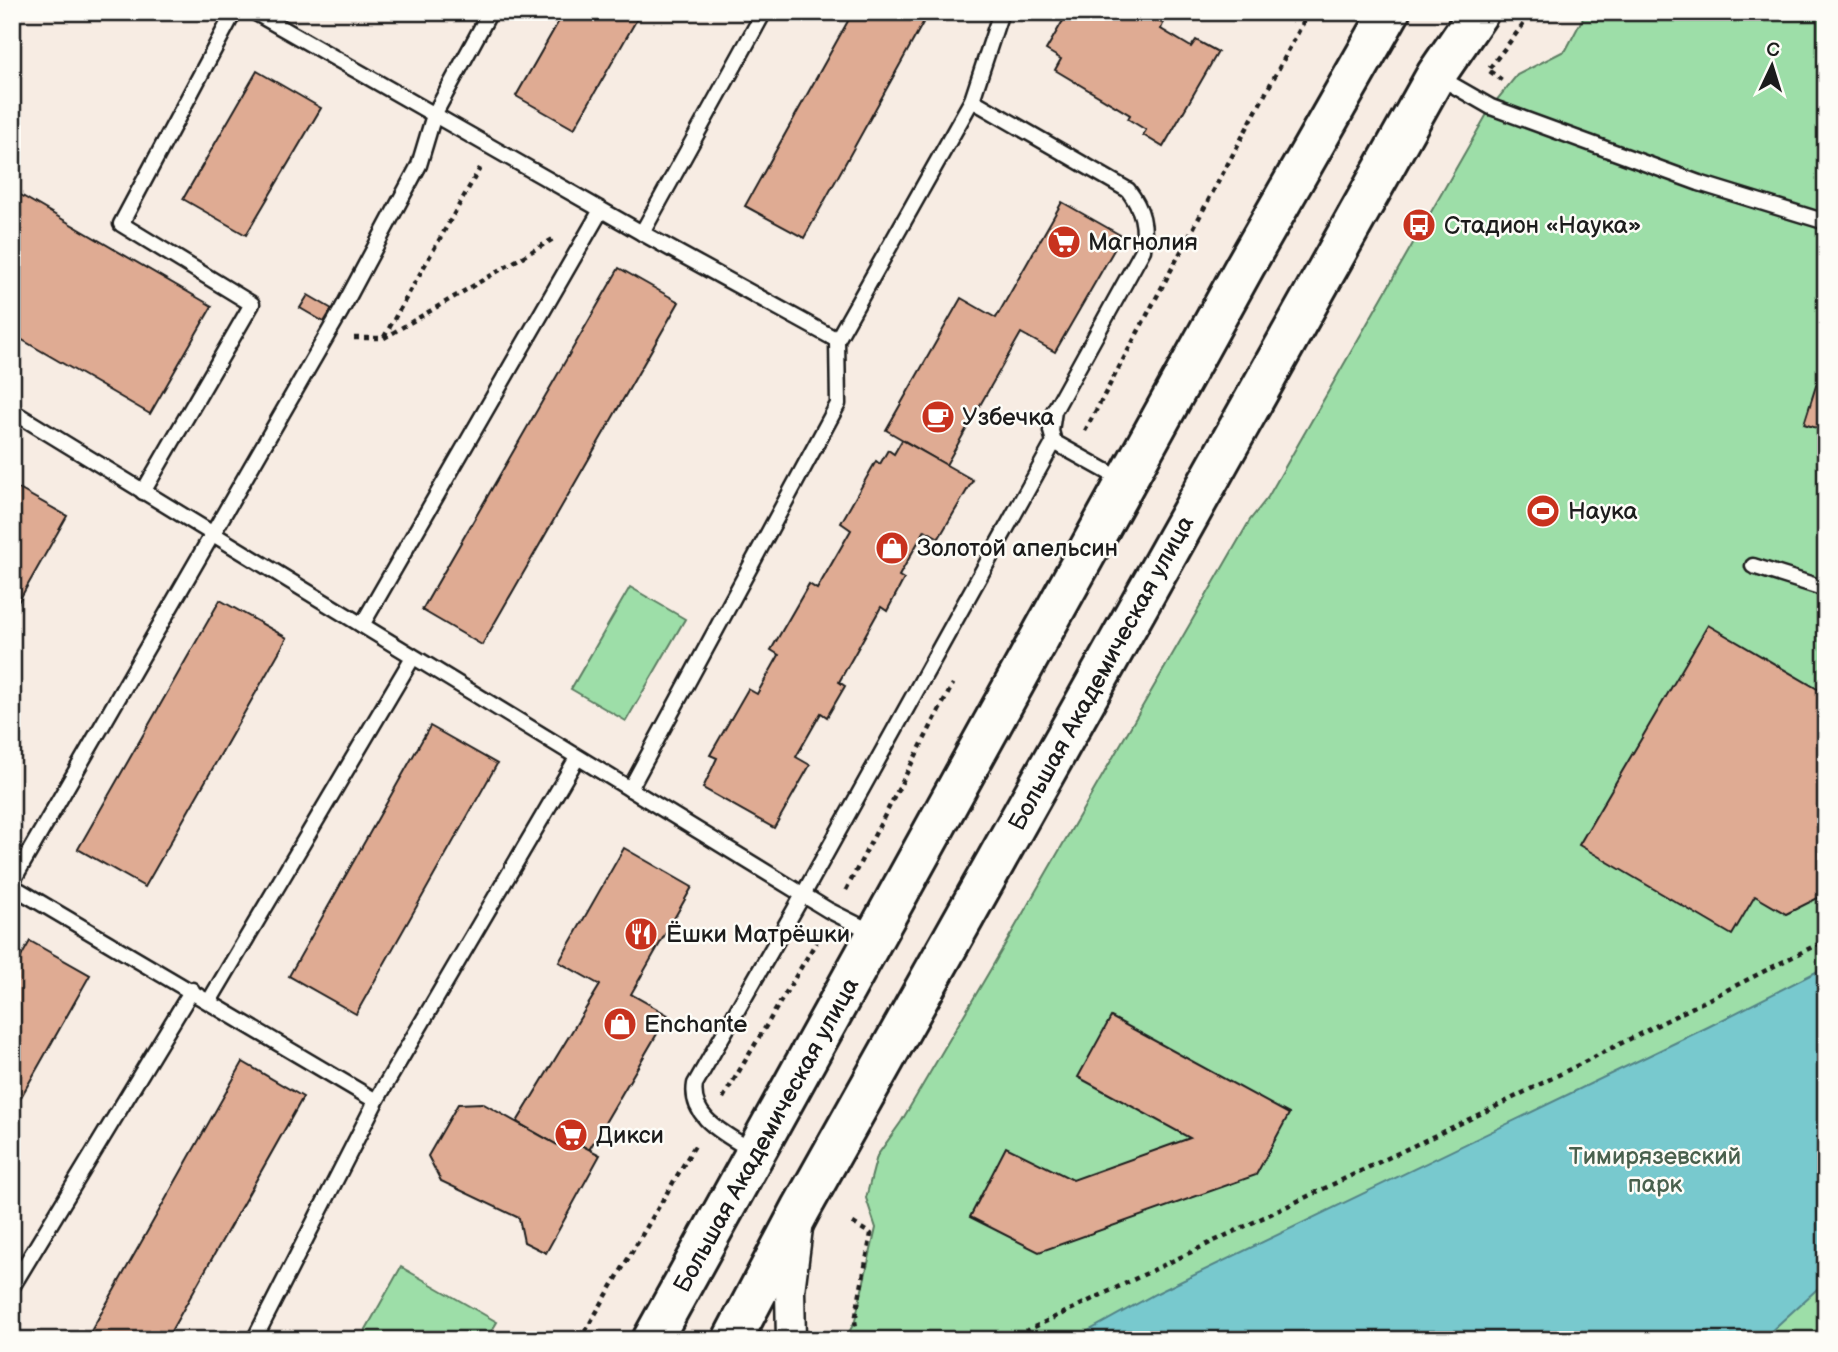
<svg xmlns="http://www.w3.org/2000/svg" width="1838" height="1352" font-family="'Balsamiq Sans',sans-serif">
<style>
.green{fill:#9ddea8;stroke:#5c7d62;stroke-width:2}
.water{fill:#78c9ce;stroke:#538487;stroke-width:2}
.building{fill:#dfab93;stroke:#1c1c1c;stroke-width:2}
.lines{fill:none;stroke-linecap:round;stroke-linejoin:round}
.lane-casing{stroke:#1c1c1c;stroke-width:19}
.street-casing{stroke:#1c1c1c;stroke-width:33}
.secondary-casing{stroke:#1c1c1c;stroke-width:44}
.path{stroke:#1c1c1c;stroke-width:4.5;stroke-dasharray:5 5;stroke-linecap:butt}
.lane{stroke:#fdfcf7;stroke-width:14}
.street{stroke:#fdfcf7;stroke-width:28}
.secondary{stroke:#fdfcf7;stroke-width:38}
.labels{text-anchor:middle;stroke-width:5;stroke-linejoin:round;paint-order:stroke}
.poi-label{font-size:24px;fill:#1c1c1c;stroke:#fdfcf7;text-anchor:start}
.street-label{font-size:24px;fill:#1c1c1c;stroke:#fdfcf7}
.park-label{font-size:24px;fill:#49604d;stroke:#fdfcf7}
</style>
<rect width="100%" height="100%" fill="#f7ece3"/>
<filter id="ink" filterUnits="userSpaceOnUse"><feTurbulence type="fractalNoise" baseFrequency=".0143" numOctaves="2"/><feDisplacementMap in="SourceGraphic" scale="14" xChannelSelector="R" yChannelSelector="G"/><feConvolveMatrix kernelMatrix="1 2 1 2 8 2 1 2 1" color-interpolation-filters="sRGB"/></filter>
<g filter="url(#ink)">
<g class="green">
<polygon points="1586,12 1826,12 1826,1340 845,1340 855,1321 876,1228 866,1198 877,1156 901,1122 992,967 1250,520 1268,497 1491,107 1517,75 1566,50"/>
<polygon points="630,587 685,619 626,721 571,689"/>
<polygon points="401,1267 497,1322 486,1340 361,1338"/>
</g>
<polygon class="water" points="1826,967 1826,1281 1768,1334 1742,1340 1072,1340 1155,1294 1708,1027"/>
<g class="building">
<polygon points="564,12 641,12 574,129 516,96"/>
<polygon points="853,12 929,12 804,238 745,206"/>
<polygon points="1068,12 1121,12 1133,19 1136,14 1148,21 1151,17 1163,24 1161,29 1191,47 1196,40 1218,52 1163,147 1143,135 1146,130 1128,119 1130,115 1055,70 1061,59 1046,50"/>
<polygon points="257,71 321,108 246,235 183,199"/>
<polygon points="12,190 212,306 150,414 12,334"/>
<polygon points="1062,202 1122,236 1055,352 1021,333 946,465 886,430 961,298 996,318"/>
<polygon points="619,268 679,302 482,645 422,610"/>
<polygon points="308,295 332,309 324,322 300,308"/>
<polygon points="1826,354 1826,431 1804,424"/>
<polygon points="902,440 973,480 939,538 925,530 899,576 904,579 887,611 881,607 839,682 845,686 827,717 821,713 796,757 810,765 774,828 703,788 717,758 710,755 748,689 757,694 779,655 771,650 809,584 817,589 851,530 841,523 876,461 880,464 888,450 894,454"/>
<polygon points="12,485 67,516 12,613"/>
<polygon points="220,600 287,638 145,887 78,849"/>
<polygon points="1708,625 1826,694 1826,894 1786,914 1755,896 1732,935 1579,845"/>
<polygon points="430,726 497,764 356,1014 289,976"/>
<polygon points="624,848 692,887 631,994 668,1015 589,1150 579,1144 561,1147 517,1122 600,985 559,962"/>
<polygon points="30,941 90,975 12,1113 12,973"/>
<polygon points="1111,1017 1289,1114 1256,1175 1039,1252 970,1217 1006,1147 1073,1180 1190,1138 1078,1077"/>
<polygon points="243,1062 303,1097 166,1340 86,1340"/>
<polygon points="482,1103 561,1147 579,1144 600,1155 546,1253 524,1242 519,1218 441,1181 428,1156 458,1104"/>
</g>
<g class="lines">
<defs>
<g id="lane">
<polyline points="254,12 642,233 837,340 972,100"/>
<path d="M1001,12L972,100L1128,190C1143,210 1146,225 1143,250L1054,411L1051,431L1054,442L1126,482"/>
<polyline points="1437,76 1491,107 1699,183 1826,222"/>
<polyline points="642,233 764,12"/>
<polyline points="12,411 828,910 876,934"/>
<polyline points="143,492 252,304 121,224 234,12"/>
<polyline points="1753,566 1826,589"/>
<polyline points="362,625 601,210"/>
<polyline points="630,789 838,404 837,340"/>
<polyline points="12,882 341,311 419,165 434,115 490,12"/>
<polyline points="12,886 376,1101"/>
<polyline points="210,1000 413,657"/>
<path d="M755,1153C729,1135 689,1120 695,1084L803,895L1054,442"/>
<polyline points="12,1287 192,990"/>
<polyline points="254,1340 376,1101 577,758"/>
</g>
<polyline id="street" points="791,1340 790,1291 798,1228"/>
<g id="secondary">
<polyline points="652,1340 1245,266 1390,12"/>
<polyline points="732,1340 801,1209 1436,75 1479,12"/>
</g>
</defs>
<use href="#lane" class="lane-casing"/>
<use href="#street" class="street-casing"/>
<use href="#secondary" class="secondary-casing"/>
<g class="path">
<polyline points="1502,80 1488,70 1533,12"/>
<polyline points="384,337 480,168"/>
<polyline points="354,338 384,338 553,239"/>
<polyline points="1085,431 1309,12"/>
<polyline points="846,890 953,684"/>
<polyline points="723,1098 821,934"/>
<polyline points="853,1223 871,1234 855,1321 858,1340"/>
<polyline points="580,1340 697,1142"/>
<polyline points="1007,1340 1503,1103 1826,940"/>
</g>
<use href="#lane" class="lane"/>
<use href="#street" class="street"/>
<use href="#secondary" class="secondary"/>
</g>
</g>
<defs>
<symbol id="bus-disc" viewBox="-11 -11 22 22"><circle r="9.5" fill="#c8321e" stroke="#fdfcf7"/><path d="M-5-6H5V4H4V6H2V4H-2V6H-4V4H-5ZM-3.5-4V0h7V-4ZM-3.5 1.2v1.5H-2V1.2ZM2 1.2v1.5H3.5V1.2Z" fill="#fff"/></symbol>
<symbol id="supermarket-disc" viewBox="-11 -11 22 22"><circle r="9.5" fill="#c8321e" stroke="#fdfcf7"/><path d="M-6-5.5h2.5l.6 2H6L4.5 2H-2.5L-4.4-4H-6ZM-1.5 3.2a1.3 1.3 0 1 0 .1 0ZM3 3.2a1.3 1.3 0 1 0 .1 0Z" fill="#fff"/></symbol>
<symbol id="cafe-disc" viewBox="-11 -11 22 22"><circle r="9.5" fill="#c8321e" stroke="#fdfcf7"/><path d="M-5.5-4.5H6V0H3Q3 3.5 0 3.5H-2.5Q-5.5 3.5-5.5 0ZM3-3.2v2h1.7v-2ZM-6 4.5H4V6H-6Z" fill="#fff"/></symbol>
<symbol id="stadium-disc" viewBox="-11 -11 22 22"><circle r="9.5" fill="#c8321e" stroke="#fdfcf7"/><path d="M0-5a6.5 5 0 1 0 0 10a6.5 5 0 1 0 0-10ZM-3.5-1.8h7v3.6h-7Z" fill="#fff"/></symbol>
<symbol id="shop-disc" viewBox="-11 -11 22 22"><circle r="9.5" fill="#c8321e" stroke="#fdfcf7"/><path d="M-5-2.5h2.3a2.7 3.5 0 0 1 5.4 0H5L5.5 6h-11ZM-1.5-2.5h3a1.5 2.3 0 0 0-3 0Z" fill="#fff"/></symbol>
<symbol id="restaurant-disc" viewBox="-11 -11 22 22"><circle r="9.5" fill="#c8321e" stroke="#fdfcf7"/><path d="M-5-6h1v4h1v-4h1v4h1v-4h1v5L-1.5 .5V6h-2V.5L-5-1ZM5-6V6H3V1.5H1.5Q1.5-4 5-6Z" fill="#fff"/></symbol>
</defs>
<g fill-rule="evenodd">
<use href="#bus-disc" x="1400" y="206" width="38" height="38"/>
<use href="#supermarket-disc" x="1045" y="223" width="38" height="38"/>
<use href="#cafe-disc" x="919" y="398" width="38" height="38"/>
<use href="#stadium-disc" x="1524" y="492" width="38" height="38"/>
<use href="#shop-disc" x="873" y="529" width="38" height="38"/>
<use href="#restaurant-disc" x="622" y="915" width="38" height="38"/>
<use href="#shop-disc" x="601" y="1005" width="38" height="38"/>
<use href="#supermarket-disc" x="552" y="1116" width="38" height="38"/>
</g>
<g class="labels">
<g class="poi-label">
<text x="1444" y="233">Стадион «Наука»</text>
<text x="1088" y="250">Магнолия</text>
<text x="962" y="425">Узбечка</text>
<text x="1568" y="519">Наука</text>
<text x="917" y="556">Золотой апельсин</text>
<text x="666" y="942">Ёшки Матрёшки</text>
<text x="644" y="1032">Enchante</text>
<text x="596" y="1143">Дикси</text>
</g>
<g class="street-label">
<text transform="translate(1101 673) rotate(-61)" y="8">Большая Академическая улица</text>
<text transform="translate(766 1135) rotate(-61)" y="8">Большая Академическая улица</text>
</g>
<g class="park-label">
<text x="1655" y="1164">Тимирязевский<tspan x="1655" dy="28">парк</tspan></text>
</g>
</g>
<rect width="1838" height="1352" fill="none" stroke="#fdfcf7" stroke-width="42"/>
<rect x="21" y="21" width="1796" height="1310" fill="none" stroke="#1c1c1c" stroke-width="2.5" filter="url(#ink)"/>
<g transform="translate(1772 66) rotate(4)" stroke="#fdfcf7" stroke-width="5" paint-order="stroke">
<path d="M0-5L12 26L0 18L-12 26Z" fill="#1c1c1c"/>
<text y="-10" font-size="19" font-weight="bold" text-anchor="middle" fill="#1c1c1c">С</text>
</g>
</svg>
